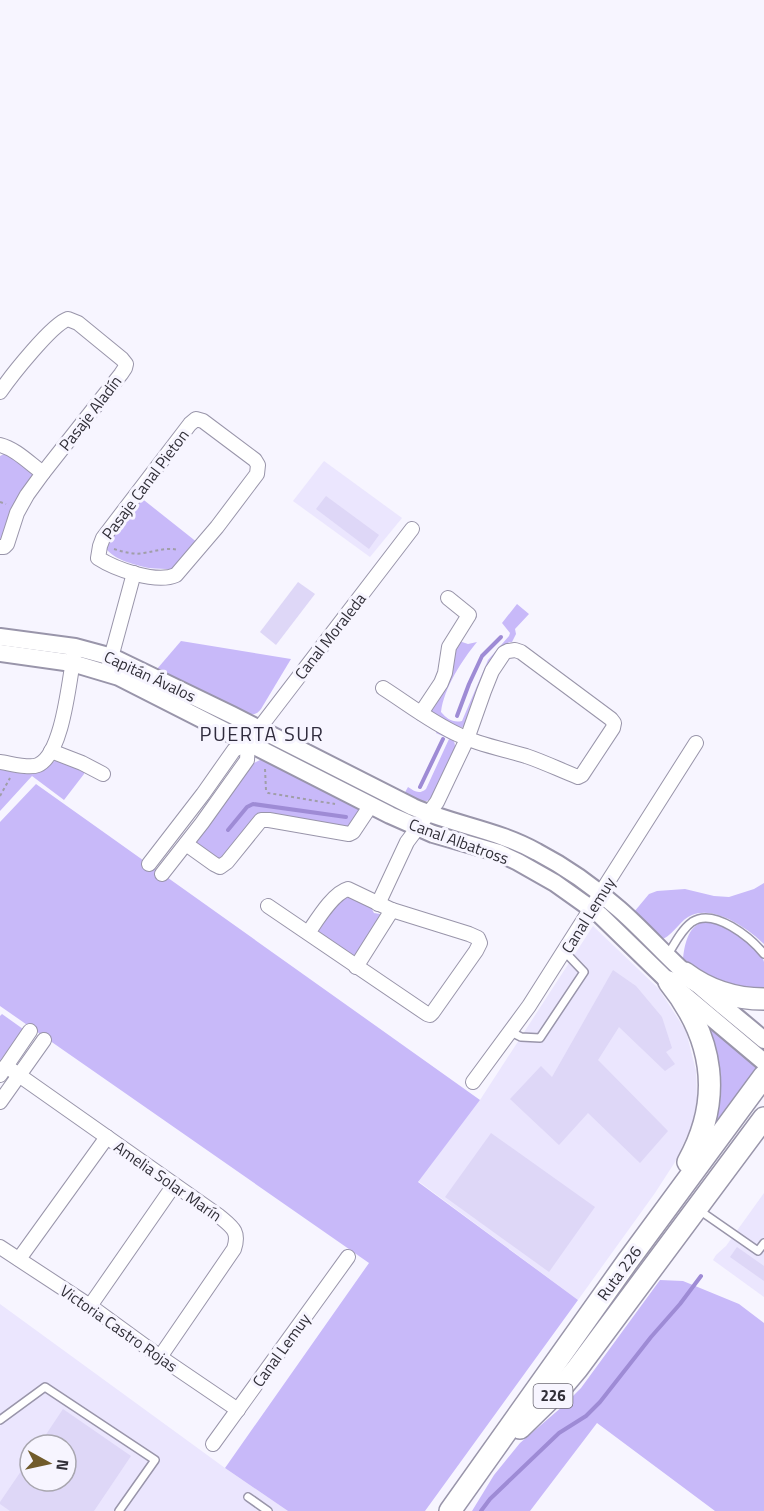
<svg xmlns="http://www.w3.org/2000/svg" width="764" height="1511" font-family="'Titillium Web',sans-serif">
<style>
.built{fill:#ebe6fe;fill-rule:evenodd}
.green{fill:#c8b9f9}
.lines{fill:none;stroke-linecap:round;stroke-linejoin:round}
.stream{stroke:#9e8bd5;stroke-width:4}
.building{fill:#ded7f7}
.service-casing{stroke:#9995aa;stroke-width:10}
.minor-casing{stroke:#9995aa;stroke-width:16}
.tertiary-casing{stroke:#9995aa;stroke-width:20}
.primary-casing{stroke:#9995aa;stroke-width:24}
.path{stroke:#a09ea8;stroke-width:2;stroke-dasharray:3 3;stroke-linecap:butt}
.service{stroke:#fff;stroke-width:7}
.minor{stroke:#fff;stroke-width:14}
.tertiary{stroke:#fff;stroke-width:16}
.primary{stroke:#fff;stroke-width:21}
.labels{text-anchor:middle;stroke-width:6;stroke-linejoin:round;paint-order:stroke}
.shield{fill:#f7f5ff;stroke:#6c6a74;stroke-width:1.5}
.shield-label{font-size:15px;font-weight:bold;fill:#312f38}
.street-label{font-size:16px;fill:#312f38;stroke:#f7f5ff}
.quarter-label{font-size:20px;letter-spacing:1.5px;fill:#302c3d;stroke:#f7f5ff}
</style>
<rect width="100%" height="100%" fill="#f7f5ff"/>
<g class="built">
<polygon points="324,461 402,518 370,557 293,501"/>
<polygon points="593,926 659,989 686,1031 696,1071 697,1098 693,1123 675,1162 655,1193 578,1300 418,1181 480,1100"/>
<polygon points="764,1193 764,1297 713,1260 716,1255 726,1246"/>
<path d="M0,1304L225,1468L288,1511H0ZM30,1445H66V1481H30Z"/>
</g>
<g class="green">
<polygon points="6,453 36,473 0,543 0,456"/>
<path d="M140,497L198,543L173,570C165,568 157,569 149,568C135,565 110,559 104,545Z"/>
<path d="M517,604L529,614L515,629L516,634L512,642H509L500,651L464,726L461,728L430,715V706L459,641L468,644L477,642C462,660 444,688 441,712C447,719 453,723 462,721L488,660L509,636L510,633L502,623Z"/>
<path d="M181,641L291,659L261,709C257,714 254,715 247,714L157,669Z"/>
<path d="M438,729C448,735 456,737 455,749L431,799C421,805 413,799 404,794L408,787C414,791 419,795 426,789L449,739L436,733Z"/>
<path d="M56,760L86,769L84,774L64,800L32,776L0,811V769C14,772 31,778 44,769C49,767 51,763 56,760Z"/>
<polygon points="260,760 264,760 362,809 353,828 268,817 220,862 197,845 197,842 254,763"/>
<polygon points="36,784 480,1100 418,1182 578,1300 425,1511 288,1511 225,1468 369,1263 0,1006 0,822"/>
<path d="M764,883V944C749,929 715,905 692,915C681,919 675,933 663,939L634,912L649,894L657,891L685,889L714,896L729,897L754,889Z"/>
<polygon points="345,895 369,904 374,913 380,914 381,919 355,957 350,958 318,936 316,927"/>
<path d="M703,922C724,923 738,933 753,947C757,951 763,956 764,962C764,972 764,985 764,996L696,974L683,960C684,946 688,926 703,922Z"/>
<polygon points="2,1014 23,1029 0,1061 0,1016"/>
<polygon points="705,1024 759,1068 707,1140"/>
<polygon points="660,1280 683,1281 739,1304 764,1323 764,1511 715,1511 597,1423 530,1511 472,1511 494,1475 520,1443 563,1406 581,1388"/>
</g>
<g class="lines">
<g class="stream">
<polyline points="457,716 469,684 482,656 501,637"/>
<polyline points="420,787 443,739"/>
<polyline points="228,830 247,807 253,804 346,817"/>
<polyline points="481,1511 490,1499 559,1433 586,1416 600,1402 651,1337 680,1304 701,1276"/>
</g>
</g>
<g class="building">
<polygon points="326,496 379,535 369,549 316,509"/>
<polygon points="298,582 315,594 276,645 260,632"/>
<polygon points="613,970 636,986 662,1017 672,1048 666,1052 675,1064 665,1071 619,1027 598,1060 668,1131 640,1163 588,1113 559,1145 510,1099 541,1066 552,1077"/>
<polygon points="491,1133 595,1207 549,1272 445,1197"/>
<polygon points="737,1247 764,1266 764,1281 730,1257"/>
<polygon points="63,1409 131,1456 94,1511 10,1511 0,1504 0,1502 30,1458 30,1481 66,1481 66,1445 39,1445"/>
</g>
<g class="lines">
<defs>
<g id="service">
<path d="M667,956C674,945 681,930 692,922C714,907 751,938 764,954"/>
<polyline points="511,1032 521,1037 540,1038 584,972 564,951"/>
<polyline points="699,1210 758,1251 764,1243"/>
<polyline points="0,1420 45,1387 155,1460 119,1511"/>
<polyline points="248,1497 268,1511"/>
</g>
<g id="minor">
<path d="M0,392C11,376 52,324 68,319L78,323L122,359L126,364L125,368L121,374L43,473L27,495L17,513L7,544L4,547H0"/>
<path d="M196,419L203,421L255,460L258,465L257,474L217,527L176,575C156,584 115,569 98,558L100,546L103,538L190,424Z"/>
<path d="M0,445C16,449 29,463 43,473"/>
<polyline points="109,665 134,573"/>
<polyline points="421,713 441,683 445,673 449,647 469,615 448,598"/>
<polyline points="51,751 82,763 103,774"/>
<path d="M0,762C9,763 29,769 38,765C63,754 69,680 74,655"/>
<polyline points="186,844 214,864 220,867 227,862 261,820 269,820 349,834 353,832 371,805"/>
<polyline points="149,864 203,794 234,750 248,743 412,529"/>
<polyline points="162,874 202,823 247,760 248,743"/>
<path d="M378,904L407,842L437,802L467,739L484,691L492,671L504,653L508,651L515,650L521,652L611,719L614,723L613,728L582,775L578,777C560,770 544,762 526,756C503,749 480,745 459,735C432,723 408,704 383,688"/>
<path d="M268,906L427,1014L430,1015L433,1012L476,951L480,943L478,938L469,934L392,910L348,889C333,893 317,920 308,933"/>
<polyline points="356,967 392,910"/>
<path d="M6,1066L219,1216C232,1227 240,1231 234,1249L160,1357"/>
<polyline points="0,1075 30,1031"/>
<polyline points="473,1082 529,1006 696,743"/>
<polyline points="0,1102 44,1040"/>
<polyline points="0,1247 90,1306 160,1357 238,1410"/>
<polyline points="19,1259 107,1137"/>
<polyline points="90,1306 174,1185"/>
<polyline points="213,1444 348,1257"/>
</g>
<g id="tertiary">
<path d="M0,637L75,647L112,657L232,715L413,807C454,825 498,830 537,852C566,867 594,887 619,909C642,929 662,952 684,972C710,996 737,1017 764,1040"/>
<polyline points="0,653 72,663 119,677 390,815 433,834 499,853 518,862 555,883 600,915 669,982 764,1062"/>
</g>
<g id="primary">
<path d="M685,973C709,991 734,999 764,999"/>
<path d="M669,982C714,1038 723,1099 688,1162"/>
<polyline points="520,1428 561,1388 577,1369 764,1118"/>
<polyline points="450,1511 627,1262 764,1076"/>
</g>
</defs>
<use href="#service" class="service-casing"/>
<use href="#minor" class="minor-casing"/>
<use href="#tertiary" class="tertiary-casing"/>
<use href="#primary" class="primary-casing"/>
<g class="path">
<polyline points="0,502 6,504"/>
<path d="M114,549C124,552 134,555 144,553C157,551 166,547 179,550"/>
<polyline points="265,769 266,790 268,793 335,804"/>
<polyline points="0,796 10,778"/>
</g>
<use href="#service" class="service"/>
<use href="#minor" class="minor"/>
<use href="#tertiary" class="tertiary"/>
<use href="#primary" class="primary"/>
</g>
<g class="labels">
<rect class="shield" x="533.5" y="1384" width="39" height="24" rx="4.5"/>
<g class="shield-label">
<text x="553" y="1401">226</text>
</g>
<g class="street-label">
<text transform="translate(90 413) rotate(-52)" y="6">Pasaje Aladín</text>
<text transform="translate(145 484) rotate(-53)" y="6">Pasaje Canal Pieton</text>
<text transform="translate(330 636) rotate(-52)" y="6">Canal Moraleda</text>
<text transform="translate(150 676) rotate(25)" y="6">Capitán Ávalos</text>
<text transform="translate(459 841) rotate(20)" y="6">Canal Albatross</text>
<text transform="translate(588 915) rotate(-58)" y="6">Canal Lemuy</text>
<text transform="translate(168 1181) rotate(35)" y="6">Amelia Solar Marín</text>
<text transform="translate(619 1273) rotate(-54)" y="6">Ruta 226</text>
<text transform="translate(119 1328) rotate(35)" y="6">Victoria Castro Rojas</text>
<text transform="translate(281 1350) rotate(-54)" y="6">Canal Lemuy</text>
</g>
<g class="quarter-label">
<text x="262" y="741">PUERTA SUR</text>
</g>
</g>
<g transform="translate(48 1463) rotate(98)"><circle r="28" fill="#f7f5ff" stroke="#a8a6af" stroke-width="1.5"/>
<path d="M0-4.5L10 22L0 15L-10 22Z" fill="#715b2b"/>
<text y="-9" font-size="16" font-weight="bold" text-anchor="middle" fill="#312f38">N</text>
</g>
</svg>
